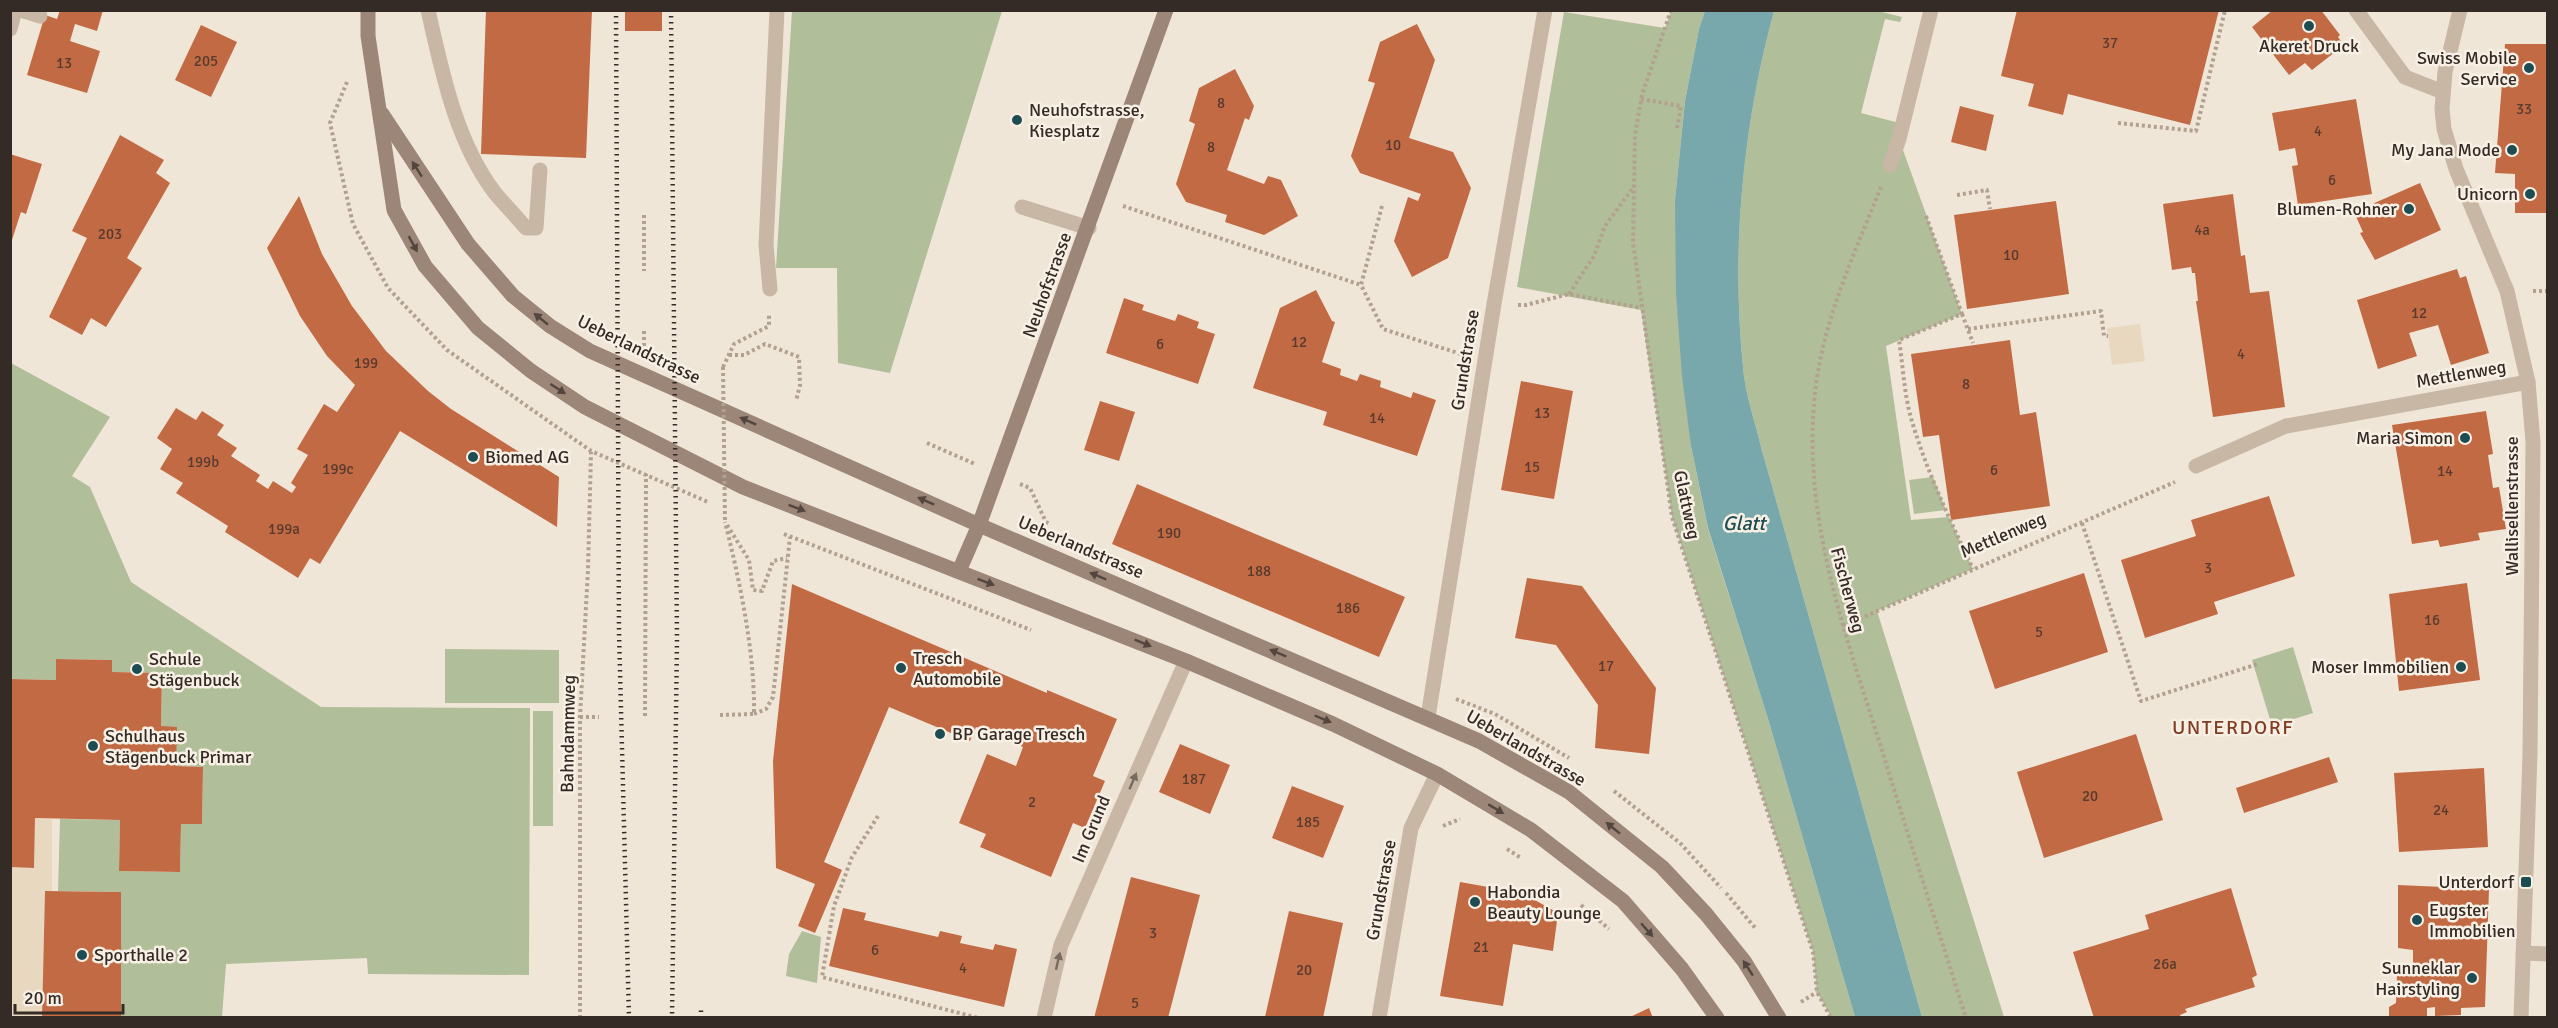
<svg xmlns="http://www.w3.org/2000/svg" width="2558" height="1028" font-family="Signika,sans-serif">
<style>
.green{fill:#b0be99}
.plaza{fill:#e8d8c0}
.water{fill:#78a7ac}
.building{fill:#c26a44}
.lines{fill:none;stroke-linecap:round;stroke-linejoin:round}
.path{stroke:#b3a18f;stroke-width:4;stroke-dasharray:3 3;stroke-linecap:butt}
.lane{stroke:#c8b7a5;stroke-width:15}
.street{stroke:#c8b7a5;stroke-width:15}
.secondary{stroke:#9b8677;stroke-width:15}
.rail{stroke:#342b26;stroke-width:4.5;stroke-dasharray:1.5 4.5;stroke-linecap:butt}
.path-bridge{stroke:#b3a18f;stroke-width:4;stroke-dasharray:3 3;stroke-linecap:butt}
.oneway{fill:#53463e}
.oneway2{fill:#776a5f}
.poi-dot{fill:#1d4d53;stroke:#f8f0e4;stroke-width:2}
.labels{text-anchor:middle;stroke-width:5;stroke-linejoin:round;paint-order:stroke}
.number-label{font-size:15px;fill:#583b2e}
.poi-label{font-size:18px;fill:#342b26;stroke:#f8f0e4;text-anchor:start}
.street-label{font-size:18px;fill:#342b26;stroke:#f8f0e4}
.water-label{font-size:20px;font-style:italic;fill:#1d4d53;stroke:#f8f0e4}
.neighbourhood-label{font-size:20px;letter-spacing:1.5px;fill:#803d22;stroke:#f8f0e4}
</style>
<rect width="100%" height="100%" fill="#f0e6d8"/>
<g class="green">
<polygon points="792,11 1002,11 890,373 838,363 837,268 776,268"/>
<polygon points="1671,11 1705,11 1699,29 1685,101 1675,200 1691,446 1708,529 1769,722 1855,1017 1831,1017 1817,992 1813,952 1672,517 1641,310 1517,287 1564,12 1665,28"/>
<path d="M1774,11H1878L1902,17L1900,22L1885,19L1861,113L1903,124L1899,139L1962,314L1886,346L1911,520L1949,517L1973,569L1877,611L2004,1017H1922L1761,447C1755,421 1745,394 1743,367C1731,249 1743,125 1774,11Z"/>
<polygon points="11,363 110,417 72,476 90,487 131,582 321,707 530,708 529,975 368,974 367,958 226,964 222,1017 121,1017 121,892 58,891 60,819 120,820 119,871 180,872 181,824 202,824 203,767 176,766 161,726 162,673 112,672 112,660 57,659 56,680 11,679"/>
<polygon points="1933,477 1946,510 1914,514 1909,480"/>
<polygon points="2293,647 2313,713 2272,726 2252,660"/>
<polygon points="445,649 559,650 559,703 445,703"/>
<rect x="533" y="711" width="20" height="115"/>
<polygon points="802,931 821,937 817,983 786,976 789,954"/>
</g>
<g class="plaza">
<polygon points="2140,324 2145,361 2112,365 2107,328"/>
<polygon points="35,818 52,819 52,891 45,892 42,1017 11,1018 11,867 34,868"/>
</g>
<path class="water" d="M1705,11H1774C1743,125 1731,249 1743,367C1745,394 1755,421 1761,447L1922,1017H1855L1769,722L1708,528L1691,446L1682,376L1676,293L1675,200L1685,101L1699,29Z"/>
<g class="building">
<polygon points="60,10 103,10 97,31 75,24 70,41 100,51 87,93 27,75 45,15 57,19"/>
<polygon points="486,10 592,10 586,158 481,154"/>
<rect x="625" y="10" width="37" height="21"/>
<polygon points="2017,10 2219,10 2190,125 2068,94 2063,115 2028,106 2034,84 2001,76"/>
<polygon points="2273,10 2321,10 2340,35 2338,37 2344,45 2312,70 2305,63 2289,75 2252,27"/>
<polygon points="1417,24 1435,60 1409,138 1453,152 1471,188 1448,258 1412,277 1394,241 1408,197 1418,201 1421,194 1360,173 1351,156 1375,83 1368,81 1380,42"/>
<polygon points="201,25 237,42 211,97 175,80"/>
<polygon points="2505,44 2548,44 2548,213 2515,213 2515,174 2495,173"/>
<polygon points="1235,69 1254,106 1249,120 1245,118 1227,170 1264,184 1268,176 1281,180 1298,216 1264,235 1225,222 1227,215 1186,202 1176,184 1195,124 1189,121 1199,88"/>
<polygon points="2356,99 2372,194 2298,205 2292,166 2298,165 2295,148 2279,151 2272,113"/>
<polygon points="1960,106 1994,115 1986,151 1951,142"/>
<polygon points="120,135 164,160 156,173 170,183 127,258 142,268 106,327 91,318 82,335 49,317 87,238 72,231"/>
<polygon points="10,154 42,164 26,214 21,212 11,243"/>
<polygon points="2420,183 2441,230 2375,260 2360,233 2363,232 2354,212"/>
<polygon points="2233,194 2241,256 2245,255 2250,293 2269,291 2285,407 2213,417 2196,301 2198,301 2195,273 2192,273 2191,267 2172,270 2163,204"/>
<polygon points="299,196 322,254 352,306 386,351 428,391 451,409 559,477 557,527 400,431 320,564 310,558 298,578 225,532 228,526 176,493 183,483 160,469 172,449 157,438 176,408 196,420 202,411 224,425 217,435 237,448 231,456 260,475 256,481 268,489 273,481 292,493 296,487 291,483 308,455 297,449 324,404 337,412 355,385 327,356 300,316 267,248"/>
<polygon points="2056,201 2069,294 1967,309 1954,215"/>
<polygon points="2457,269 2460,278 2466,276 2489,353 2451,365 2438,325 2409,333 2417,356 2378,369 2357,300"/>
<polygon points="1316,290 1332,321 1335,322 1322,362 1341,369 1340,375 1357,381 1360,374 1381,381 1380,387 1411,398 1413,392 1436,400 1417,456 1323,425 1327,412 1253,388 1280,308"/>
<polygon points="1124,298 1144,305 1142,310 1175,321 1178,314 1199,322 1197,328 1215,334 1198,384 1106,353"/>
<polygon points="2010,340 2020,415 2036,412 2050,506 1951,520 1939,435 1923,437 1911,354"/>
<polygon points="1521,381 1573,391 1554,499 1501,490"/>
<polygon points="1100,401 1135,412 1119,461 1084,450"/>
<polygon points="2486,411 2493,454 2488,455 2493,488 2499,487 2506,529 2478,533 2480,540 2440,547 2438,540 2412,544 2392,425"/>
<polygon points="1137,484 1405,597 1379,657 1112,544"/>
<polygon points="2269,496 2295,576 2214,602 2218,614 2145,638 2121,560 2196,536 2191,520"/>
<polygon points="2084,573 2108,652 1995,689 1969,611"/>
<polygon points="1527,578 1582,586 1656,688 1649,754 1595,748 1598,705 1556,645 1515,638"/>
<polygon points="2467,583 2480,680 2399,691 2389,594"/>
<polygon points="792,584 1021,682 1047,693 1047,690 1117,719 1093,776 1105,781 1085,828 1073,823 1051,877 980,847 986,834 959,823 987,754 1016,766 1023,747 976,727 970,741 889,707 824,862 842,870 815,933 798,926 815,884 776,868 773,761"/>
<polygon points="56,659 112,660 112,672 162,673 161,726 177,727 176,766 203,767 202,824 181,824 180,872 119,871 120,820 35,818 34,868 10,867 10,679 56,680"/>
<polygon points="2136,734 2163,820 2044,858 2017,772"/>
<polygon points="1180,744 1230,765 1210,814 1159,792"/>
<polygon points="2329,757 2338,782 2244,813 2236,788"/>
<polygon points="2484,768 2488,847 2399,852 2394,773"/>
<polygon points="1292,786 1344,806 1323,858 1272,838"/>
<polygon points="1131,877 1200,895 1168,1018 1094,1018"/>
<polygon points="1460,882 1522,893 1558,913 1553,951 1513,944 1503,1006 1440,996"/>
<polygon points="2398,885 2489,889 2485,1007 2461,1008 2461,1015 2435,1016 2435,1007 2427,1008 2427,1018 2389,1018 2389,1007 2396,1003 2397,973 2413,974 2413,950 2398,948"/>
<polygon points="2231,888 2257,975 2252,978 2255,987 2185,1009 2187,1012 2180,1015 2181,1018 2094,1018 2073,952 2149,929 2145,915"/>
<polygon points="45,891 121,892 121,1018 42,1018"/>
<polygon points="843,908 866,913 864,920 938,937 940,931 962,936 960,943 993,950 995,944 1017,949 1004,1007 829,966"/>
<polygon points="1289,911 1343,923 1323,1018 1265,1017"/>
<polygon points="1649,1008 1653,1018 1628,1018"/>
</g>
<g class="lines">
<g class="path">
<polyline points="1671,10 1642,95 1635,135 1633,242 1672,517 1813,952 1817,992 1831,1018"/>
<polyline points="347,82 330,123 353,224 388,288 447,350 591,451 708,502"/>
<polyline points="1641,99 1681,106 1677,128"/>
<polyline points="2118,123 2196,131 2225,10"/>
<path d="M1881,187C1855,252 1825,316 1816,385C1800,510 1843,627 1880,744C1908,835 1937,926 1966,1018"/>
<polyline points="1957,195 1987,190 1990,209"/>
<polyline points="1123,206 1361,285"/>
<polyline points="1382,206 1361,285 1383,329 1461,354"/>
<polyline points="644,215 644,271"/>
<path d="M1926,216L1962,314L1899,340C1903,366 1904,393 1911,418C1926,470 1950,520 1973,569"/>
<polyline points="2533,291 2548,291"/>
<polyline points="1569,294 1594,256 1605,226 1635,185"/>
<polyline points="1518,305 1526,305 1569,294 1641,308"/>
<polyline points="1962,314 1973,343"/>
<polyline points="1968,329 2101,311 2104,336 2108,336"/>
<polyline points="644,346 644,331"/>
<polyline points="729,355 744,355 765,344 799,357 800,385 796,401"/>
<polyline points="723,367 734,344 769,326 769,313"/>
<polyline points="927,443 975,464"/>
<polyline points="1020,484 1030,488 1046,522 1050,524"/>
<polyline points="2082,523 2141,701 2258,664"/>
<polyline points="727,525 749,560 753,590 762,591 773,561 787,558"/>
<polyline points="784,534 1031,630"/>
<polyline points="1843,626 2175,482"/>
<polyline points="1456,699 1495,714 1569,758"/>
<polyline points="754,714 766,709 773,697 790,537"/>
<path d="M720,715L754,714C755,653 740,582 725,522"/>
<polyline points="645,716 646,474"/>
<polyline points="580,717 599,717"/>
<polyline points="1614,791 1680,843 1721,888"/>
<polyline points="878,816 852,857 834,906 822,977 978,1018"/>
<polyline points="1443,826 1460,819"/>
<polyline points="1507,849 1521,858"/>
<polyline points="1726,893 1756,929"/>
<polyline points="1581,905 1609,929"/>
<polyline points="1801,1002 1817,992"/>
<polyline points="580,1018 580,717 588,570 591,452"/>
</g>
<g class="lane">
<polyline points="21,10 40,16"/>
<path d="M428,10C442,72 456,142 495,193C505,205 516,216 526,228H536L540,170"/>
<polyline points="1890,165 1899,139 1931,10"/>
<polyline points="1022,207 1089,228"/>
<polyline points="770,289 766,245 777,10"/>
<polyline points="2196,466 2286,426 2528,382"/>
</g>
<g class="street">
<polyline points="2356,10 2405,77 2443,92"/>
<polyline points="2460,10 2445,72 2442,109 2444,129 2456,169 2507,291 2528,382 2533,442 2530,754 2521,1018"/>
<polyline points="10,29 15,10"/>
<polyline points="1428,717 1494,304 1545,10"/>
<polyline points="2523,953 2548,954"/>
<polyline points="1044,1018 1061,945 1186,661"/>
<polyline points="1379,1018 1411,828 1437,774"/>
</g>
<g class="secondary">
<polyline points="368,10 368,36 394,210 425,266 478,328 531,371 585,407 743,487 1186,661 1333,724 1437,774 1531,830 1623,901 1682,969 1717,1018"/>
<polyline points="382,114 468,244 513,296 550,326 590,351 979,525 1479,741 1569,792 1662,867 1706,914 1744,961 1779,1018"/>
<polyline points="959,571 979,525 1166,10"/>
</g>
<g class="rail">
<polyline points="616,10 619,632 629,1018"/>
<polyline points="671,10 677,639 672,1018"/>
<polyline points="701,1018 701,1006"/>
</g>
<polyline class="path-bridge" points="723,367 725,522"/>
</g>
<defs><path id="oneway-solid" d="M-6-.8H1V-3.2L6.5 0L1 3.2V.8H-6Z" transform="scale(1.5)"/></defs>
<g class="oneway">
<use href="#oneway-solid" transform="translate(417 169) rotate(-123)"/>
<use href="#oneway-solid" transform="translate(413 244) rotate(61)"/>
<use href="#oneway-solid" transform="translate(541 319) rotate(-141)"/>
<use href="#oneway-solid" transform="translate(558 389) rotate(33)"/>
<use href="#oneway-solid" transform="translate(748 421) rotate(-156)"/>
<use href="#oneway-solid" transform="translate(926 501) rotate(-156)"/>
<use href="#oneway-solid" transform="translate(797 508) rotate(21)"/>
<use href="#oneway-solid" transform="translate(1098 576) rotate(-157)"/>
<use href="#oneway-solid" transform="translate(986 582) rotate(21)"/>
<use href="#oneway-solid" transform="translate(1143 643) rotate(22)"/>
<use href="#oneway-solid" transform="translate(1278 653) rotate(-157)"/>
<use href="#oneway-solid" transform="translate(1323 719) rotate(23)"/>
<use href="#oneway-solid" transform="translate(1496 809) rotate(31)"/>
<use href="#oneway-solid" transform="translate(1613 828) rotate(-141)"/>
<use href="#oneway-solid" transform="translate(1647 930) rotate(49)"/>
<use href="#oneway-solid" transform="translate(1748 968) rotate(-123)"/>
</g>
<g class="oneway2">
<use href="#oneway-solid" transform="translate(1133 781) rotate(-67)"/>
<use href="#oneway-solid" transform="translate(1058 961) rotate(-77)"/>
</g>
<g class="poi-dot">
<circle cx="2309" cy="26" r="6"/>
<circle cx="2529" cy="68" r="6"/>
<circle cx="1017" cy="120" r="6"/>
<circle cx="2512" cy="150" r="6"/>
<circle cx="2530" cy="194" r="6"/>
<circle cx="2409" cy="209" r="6"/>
<circle cx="2465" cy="438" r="6"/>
<circle cx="473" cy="457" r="6"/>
<circle cx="2461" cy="667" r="6"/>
<circle cx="901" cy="668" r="6"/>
<circle cx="137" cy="669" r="6"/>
<circle cx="940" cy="734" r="6"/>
<circle cx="93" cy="746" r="6"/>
<rect x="2520" y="876" width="12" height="12" rx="3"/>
<circle cx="1475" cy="902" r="6"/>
<circle cx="2417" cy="920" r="6"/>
<circle cx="82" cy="955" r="6"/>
<circle cx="2472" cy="978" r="6"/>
</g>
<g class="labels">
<g class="number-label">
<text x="2110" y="48">37</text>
<text x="206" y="66">205</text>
<text x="64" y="68">13</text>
<text x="1221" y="108">8</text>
<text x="2524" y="114">33</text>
<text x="2318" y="136">4</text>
<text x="1393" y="150">10</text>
<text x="1211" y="152">8</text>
<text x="2332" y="185">6</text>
<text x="2202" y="235">4a</text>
<text x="110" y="239">203</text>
<text x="2011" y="260">10</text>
<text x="2419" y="318">12</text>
<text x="1299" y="347">12</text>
<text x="1160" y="349">6</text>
<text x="2241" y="359">4</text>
<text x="366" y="368">199</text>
<text x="1966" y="389">8</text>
<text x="1542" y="418">13</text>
<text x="1377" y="423">14</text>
<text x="203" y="467">199b</text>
<text x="1532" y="472">15</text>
<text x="338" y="474">199c</text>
<text x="1994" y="475">6</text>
<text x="2445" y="476">14</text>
<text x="284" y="534">199a</text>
<text x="1169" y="538">190</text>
<text x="2208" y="573">3</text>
<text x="1259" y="576">188</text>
<text x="1348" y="613">186</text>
<text x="2432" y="625">16</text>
<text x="2039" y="637">5</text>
<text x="1606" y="671">17</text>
<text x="1194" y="784">187</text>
<text x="2090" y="801">20</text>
<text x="1032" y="807">2</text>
<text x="2441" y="815">24</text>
<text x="1308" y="827">185</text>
<text x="1153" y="938">3</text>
<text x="1481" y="952">21</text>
<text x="875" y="955">6</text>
<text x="2165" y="969">26a</text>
<text x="963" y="973">4</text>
<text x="1304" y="975">20</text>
<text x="1135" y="1008">5</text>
</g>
<g class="poi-label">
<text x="2309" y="52" text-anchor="middle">Akeret Druck</text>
<text x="2517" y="64" text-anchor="end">Swiss Mobile<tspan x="2517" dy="21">Service</tspan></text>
<text x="1029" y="116">Neuhofstrasse,<tspan x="1029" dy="21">Kiesplatz</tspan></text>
<text x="2500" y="156" text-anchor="end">My Jana Mode</text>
<text x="2518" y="200" text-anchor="end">Unicorn</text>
<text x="2397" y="215" text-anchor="end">Blumen-Rohner</text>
<text x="2453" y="444" text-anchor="end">Maria Simon</text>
<text x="485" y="463">Biomed AG</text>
<text x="913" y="664">Tresch<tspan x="913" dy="21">Automobile</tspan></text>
<text x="149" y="665">Schule<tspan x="149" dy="21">Stägenbuck</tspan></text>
<text x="2449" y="673" text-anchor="end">Moser Immobilien</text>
<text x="952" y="740">BP Garage Tresch</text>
<text x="105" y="742">Schulhaus<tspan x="105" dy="21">Stägenbuck Primar</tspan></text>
<text x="2514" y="888" text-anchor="end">Unterdorf</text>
<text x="1487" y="898">Habondia<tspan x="1487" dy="21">Beauty Lounge</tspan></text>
<text x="2429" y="916">Eugster<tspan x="2429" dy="21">Immobilien</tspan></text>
<text x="94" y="961">Sporthalle 2</text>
<text x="2460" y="974" text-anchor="end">Sunneklar<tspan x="2460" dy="21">Hairstyling</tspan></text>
</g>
<g class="street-label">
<text transform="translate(1047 285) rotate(-70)" y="6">Neuhofstrasse</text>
<text transform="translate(639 349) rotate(26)" y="6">Ueberlandstrasse</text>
<text transform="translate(1465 360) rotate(-81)" y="6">Grundstrasse</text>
<text transform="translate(2461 374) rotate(-10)" y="6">Mettlenweg</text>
<text transform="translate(1687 505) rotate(78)" y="6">Glattweg</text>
<text transform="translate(2512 506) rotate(-90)" y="6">Wallisellenstrasse</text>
<text transform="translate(2003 535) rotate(-23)" y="6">Mettlenweg</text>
<text transform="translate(1081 547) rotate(23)" y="6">Ueberlandstrasse</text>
<text transform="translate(1848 590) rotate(75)" y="6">Fischerweg</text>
<text transform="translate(568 734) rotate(-89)" y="6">Bahndammweg</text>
<text transform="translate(1526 748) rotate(30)" y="6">Ueberlandstrasse</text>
<text transform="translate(1091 829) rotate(-67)" y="6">Im Grund</text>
<text transform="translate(1381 890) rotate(-80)" y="6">Grundstrasse</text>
</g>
<g class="water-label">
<text x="1744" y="530">Glatt</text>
</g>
<g class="neighbourhood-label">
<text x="2233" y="734">UNTERDORF</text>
</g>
</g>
<rect width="2558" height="1028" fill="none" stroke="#342b26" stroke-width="24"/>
<path d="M15 1004v9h108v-9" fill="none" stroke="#342b26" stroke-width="3"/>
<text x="24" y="1004" font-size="18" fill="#342b26" stroke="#f8f0e4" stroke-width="4.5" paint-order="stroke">20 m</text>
</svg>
